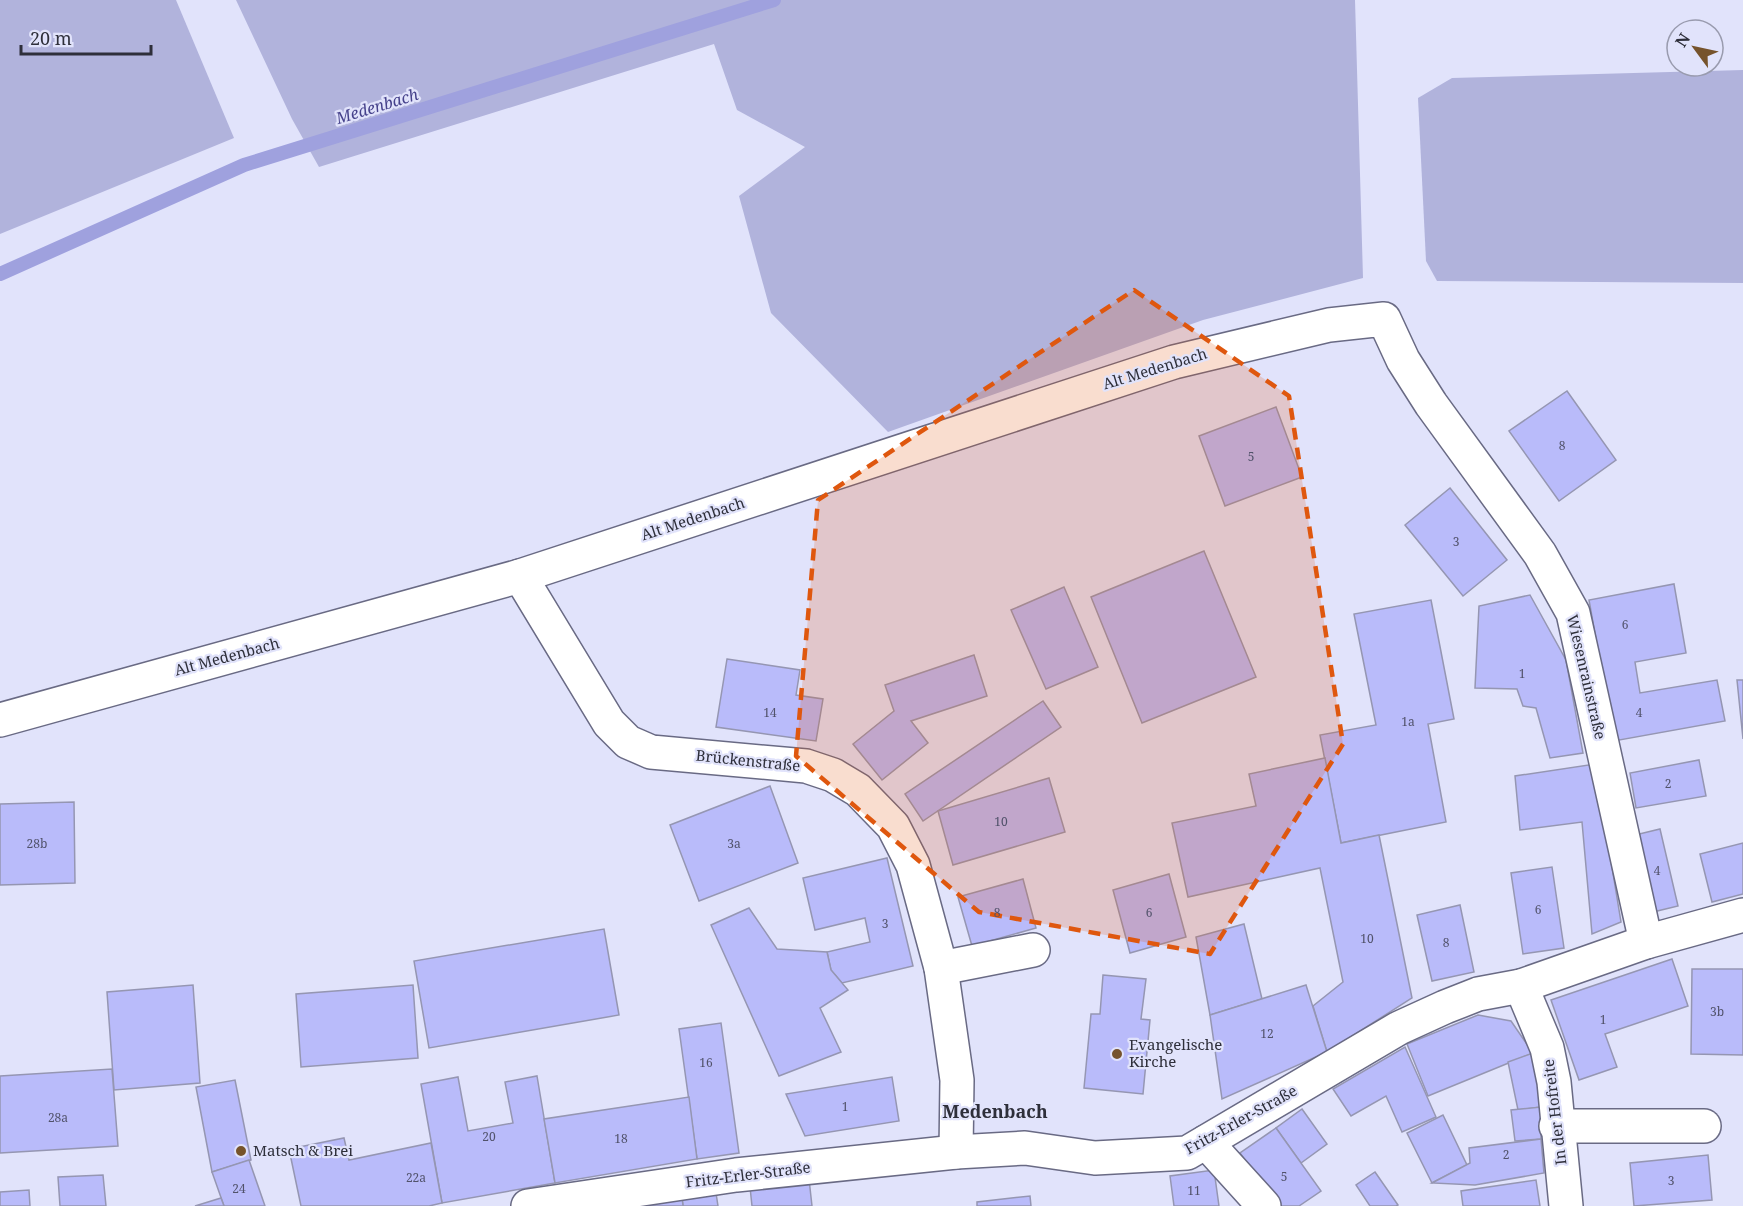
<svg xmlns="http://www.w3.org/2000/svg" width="1743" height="1206" font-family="'Noto Serif',serif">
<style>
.green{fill:#b1b3dc}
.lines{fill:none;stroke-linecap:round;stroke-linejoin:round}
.stream{stroke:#9fa1de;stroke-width:14}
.building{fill:#b9bbfa;stroke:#9596b2;stroke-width:1.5}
.minor-casing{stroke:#696a84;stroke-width:36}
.minor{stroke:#fff;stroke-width:33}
.marked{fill:#df570e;fill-opacity:0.2;stroke:#df570e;stroke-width:4.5;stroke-dasharray:12 8;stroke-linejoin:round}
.poi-dot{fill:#76532c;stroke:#e1e3fb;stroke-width:2}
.labels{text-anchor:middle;stroke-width:4.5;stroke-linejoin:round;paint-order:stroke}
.number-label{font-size:12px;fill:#51526a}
.street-label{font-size:15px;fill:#2e2f3a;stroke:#e1e3fb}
.poi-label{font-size:15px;fill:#2e2f3a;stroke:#e1e3fb;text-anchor:start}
.water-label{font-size:16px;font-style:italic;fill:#45418b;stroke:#e1e3fb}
.quarter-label{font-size:18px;font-weight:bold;fill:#2e2f3a;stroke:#e1e3fb}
</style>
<rect width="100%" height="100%" fill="#e1e3fb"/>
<g class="green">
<polygon points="0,0 176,0 234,138 0,234"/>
<polygon points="236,0 1355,0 1363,278 1203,320 888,432 771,313 739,196 805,147 737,110 714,44 319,167 292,119"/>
<polygon points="1743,70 1743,283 1437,281 1426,261 1418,98 1452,78"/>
</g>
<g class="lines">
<polyline class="stream" points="0,274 244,165 774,0"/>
</g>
<g class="building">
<polygon points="1567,391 1616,460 1559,501 1509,431"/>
<polygon points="1276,407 1302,477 1225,506 1199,436"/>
<polygon points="1450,488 1507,560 1463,596 1405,525"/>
<polygon points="1204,551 1256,677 1142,723 1091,597"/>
<polygon points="1674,584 1686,653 1635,662 1640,693 1717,680 1725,721 1614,741 1589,600"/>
<polygon points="1064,587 1098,667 1046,689 1011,610"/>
<polygon points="1530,595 1566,660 1583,753 1550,758 1536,708 1523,706 1517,689 1475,688 1479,606"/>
<polygon points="1431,600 1454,719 1428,724 1446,822 1341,843 1320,735 1376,725 1354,614"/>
<polygon points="974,655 987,696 911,721 928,743 882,780 853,744 894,711 885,685"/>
<polygon points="727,659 800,670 796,695 823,699 816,741 716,727"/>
<polygon points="1737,680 1743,680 1743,739"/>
<polygon points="1043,701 1061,727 923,821 905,794"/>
<polygon points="1325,758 1341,843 1379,835 1412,998 1327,1052 1313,1006 1343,982 1320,868 1188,897 1172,823 1256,806 1249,774"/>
<polygon points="1699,760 1706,796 1636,808 1630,773"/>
<polygon points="1595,764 1621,922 1592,934 1582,822 1520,830 1515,776"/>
<polygon points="1049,778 1065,832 953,865 938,811"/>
<polygon points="770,786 798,863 699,901 670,825"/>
<polygon points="74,802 75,883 0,885 0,804"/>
<polygon points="1660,829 1678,906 1653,912 1635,835"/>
<polygon points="1743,843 1743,894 1712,902 1700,854"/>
<polygon points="887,858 913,966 842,983 831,970 827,952 870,942 865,918 815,930 803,878"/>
<polygon points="1552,867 1564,948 1523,954 1511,873"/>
<polygon points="1169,874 1186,937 1130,953 1113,890"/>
<polygon points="1023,879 1036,928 972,946 958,897"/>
<polygon points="1460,905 1474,972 1432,981 1417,915"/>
<polygon points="749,908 777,949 827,952 831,970 848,990 820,1008 841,1052 779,1076 711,925"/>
<polygon points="1244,924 1262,999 1210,1015 1196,937"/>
<polygon points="604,929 619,1015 429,1048 414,961"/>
<polygon points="1672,959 1688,1006 1605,1034 1617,1067 1579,1080 1551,1000"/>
<polygon points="1692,969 1743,969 1743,1055 1691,1054"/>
<polygon points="1103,975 1146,979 1141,1019 1150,1020 1143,1094 1084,1088 1091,1014 1100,1014"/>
<polygon points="193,985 200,1083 114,1090 107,992"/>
<polygon points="413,985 418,1058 301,1067 296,994"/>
<polygon points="1306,985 1327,1052 1222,1099 1210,1015"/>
<polygon points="1478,1015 1511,1021 1533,1053 1428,1096 1407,1044"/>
<polygon points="721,1023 739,1153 697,1159 679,1029"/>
<polygon points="1405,1047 1436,1117 1402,1132 1386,1096 1351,1116 1333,1089"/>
<polygon points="1533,1053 1541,1107 1518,1110 1508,1062"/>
<polygon points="112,1069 118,1146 0,1153 0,1076"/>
<polygon points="537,1076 555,1183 442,1203 421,1084 458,1077 468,1131 513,1123 505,1082"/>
<polygon points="892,1077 899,1121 805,1136 786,1094"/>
<polygon points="235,1080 251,1160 212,1172 196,1087"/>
<polygon points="689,1097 697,1159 555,1183 544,1119"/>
<polygon points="1541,1107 1541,1139 1515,1141 1511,1110"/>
<polygon points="1302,1109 1327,1144 1301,1163 1276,1128"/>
<polygon points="1443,1115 1467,1165 1432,1183 1407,1133"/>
<polygon points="1276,1128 1321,1191 1299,1206 1278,1206 1240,1153"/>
<polygon points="344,1138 349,1160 431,1143 442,1203 429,1206 301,1206 289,1149"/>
<polygon points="1541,1139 1544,1173 1475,1185 1432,1183 1470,1163 1469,1148"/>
<polygon points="1708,1155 1712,1200 1634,1206 1630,1163"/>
<polygon points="249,1160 265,1206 224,1206 212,1172"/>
<polygon points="1214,1170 1219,1206 1174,1206 1170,1176"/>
<polygon points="1375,1172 1398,1205 1396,1206 1370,1206 1356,1185"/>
<polygon points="103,1175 106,1206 60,1206 58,1177"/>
<polygon points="809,1179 812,1206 752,1206 750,1187"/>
<polygon points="1536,1180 1540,1206 1463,1206 1461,1191"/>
<polygon points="29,1190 30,1206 0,1206 0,1192"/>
<polygon points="716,1193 718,1206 683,1206 682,1197"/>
<polygon points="1030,1196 1031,1206 977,1206 977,1202"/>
<polygon points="682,1197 683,1206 642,1206 641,1202"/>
<polygon points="221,1198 224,1206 195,1206"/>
</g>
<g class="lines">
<defs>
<g id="minor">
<polyline points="520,576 609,723 628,742 651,752 806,766 833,775 858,790 893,826 913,865 941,968 957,1080 956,1152"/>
<polyline points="0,720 520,576 1174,362 1329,325 1384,319 1403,360 1431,404 1540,554 1573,613 1646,942"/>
<polyline points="941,968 1033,950"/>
<polyline points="1521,986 1547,1048 1554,1082 1566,1206"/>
<polyline points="1556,1126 1704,1126"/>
<polyline points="1206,1142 1264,1206"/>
<polyline points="528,1206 736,1175 956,1152 1025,1148 1095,1158 1187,1153 1399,1028 1445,1007 1478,994 1521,986 1646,942 1743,915"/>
</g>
</defs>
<use href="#minor" class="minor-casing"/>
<use href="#minor" class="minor"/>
</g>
<path class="marked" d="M1134,290L1289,396L1343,744L1210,954L979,912L796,756L818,500Z"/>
<g class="poi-dot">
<circle cx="1117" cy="1054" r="6"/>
<circle cx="241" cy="1151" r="6"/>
</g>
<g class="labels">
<g class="number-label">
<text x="1562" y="450">8</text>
<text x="1251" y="461">5</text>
<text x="1456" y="546">3</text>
<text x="1625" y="629">6</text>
<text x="1522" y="678">1</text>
<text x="770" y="717">14</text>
<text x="1639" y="717">4</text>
<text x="1408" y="726">1a</text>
<text x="1668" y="788">2</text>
<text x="1001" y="826">10</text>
<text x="37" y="848">28b</text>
<text x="734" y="848">3a</text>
<text x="1657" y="875">4</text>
<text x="1538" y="914">6</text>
<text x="997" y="917">8</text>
<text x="1149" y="917">6</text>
<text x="885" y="928">3</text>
<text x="1367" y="943">10</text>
<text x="1446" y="947">8</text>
<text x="1717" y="1016">3b</text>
<text x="1603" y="1024">1</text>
<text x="1267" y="1038">12</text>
<text x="706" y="1067">16</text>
<text x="845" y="1111">1</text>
<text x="58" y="1122">28a</text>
<text x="489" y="1141">20</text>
<text x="621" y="1143">18</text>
<text x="1506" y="1159">2</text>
<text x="1284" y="1181">5</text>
<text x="416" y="1182">22a</text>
<text x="1671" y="1185">3</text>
<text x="239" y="1193">24</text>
<text x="1194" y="1195">11</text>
</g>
<g class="street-label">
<text transform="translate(1155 369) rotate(-17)" y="5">Alt Medenbach</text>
<text transform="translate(693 519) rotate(-18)" y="5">Alt Medenbach</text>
<text transform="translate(227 657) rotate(-15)" y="5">Alt Medenbach</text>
<text transform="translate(1586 677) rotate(77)" y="5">Wiesenrainstraße</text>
<text transform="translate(748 761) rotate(6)" y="5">Brückenstraße</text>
<text transform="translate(1555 1112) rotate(-97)" y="5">In der Hofreite</text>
<text transform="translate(1241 1120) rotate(-29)" y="5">Fritz-Erler-Straße</text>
<text transform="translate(748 1175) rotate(-7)" y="5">Fritz-Erler-Straße</text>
</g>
<g class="poi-label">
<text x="1129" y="1050">Evangelische<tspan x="1129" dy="17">Kirche</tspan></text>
<text x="253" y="1156">Matsch &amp; Brei</text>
</g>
<g class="water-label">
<text transform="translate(377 106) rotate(-17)" y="6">Medenbach</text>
</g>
<g class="quarter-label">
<text x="995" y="1118">Medenbach</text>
</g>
</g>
<g transform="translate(1695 48) rotate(303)"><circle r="28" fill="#e1e3fb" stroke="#999bae" stroke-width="1.5"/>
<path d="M0-4.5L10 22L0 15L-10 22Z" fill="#76532c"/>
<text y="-9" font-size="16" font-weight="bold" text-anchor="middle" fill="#2e2f3a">N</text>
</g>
<path d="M21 45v9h130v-9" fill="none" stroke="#2e2f3a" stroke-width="3"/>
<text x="30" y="45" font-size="18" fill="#2e2f3a" stroke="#e1e3fb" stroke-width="4.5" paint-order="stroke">20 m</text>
</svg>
